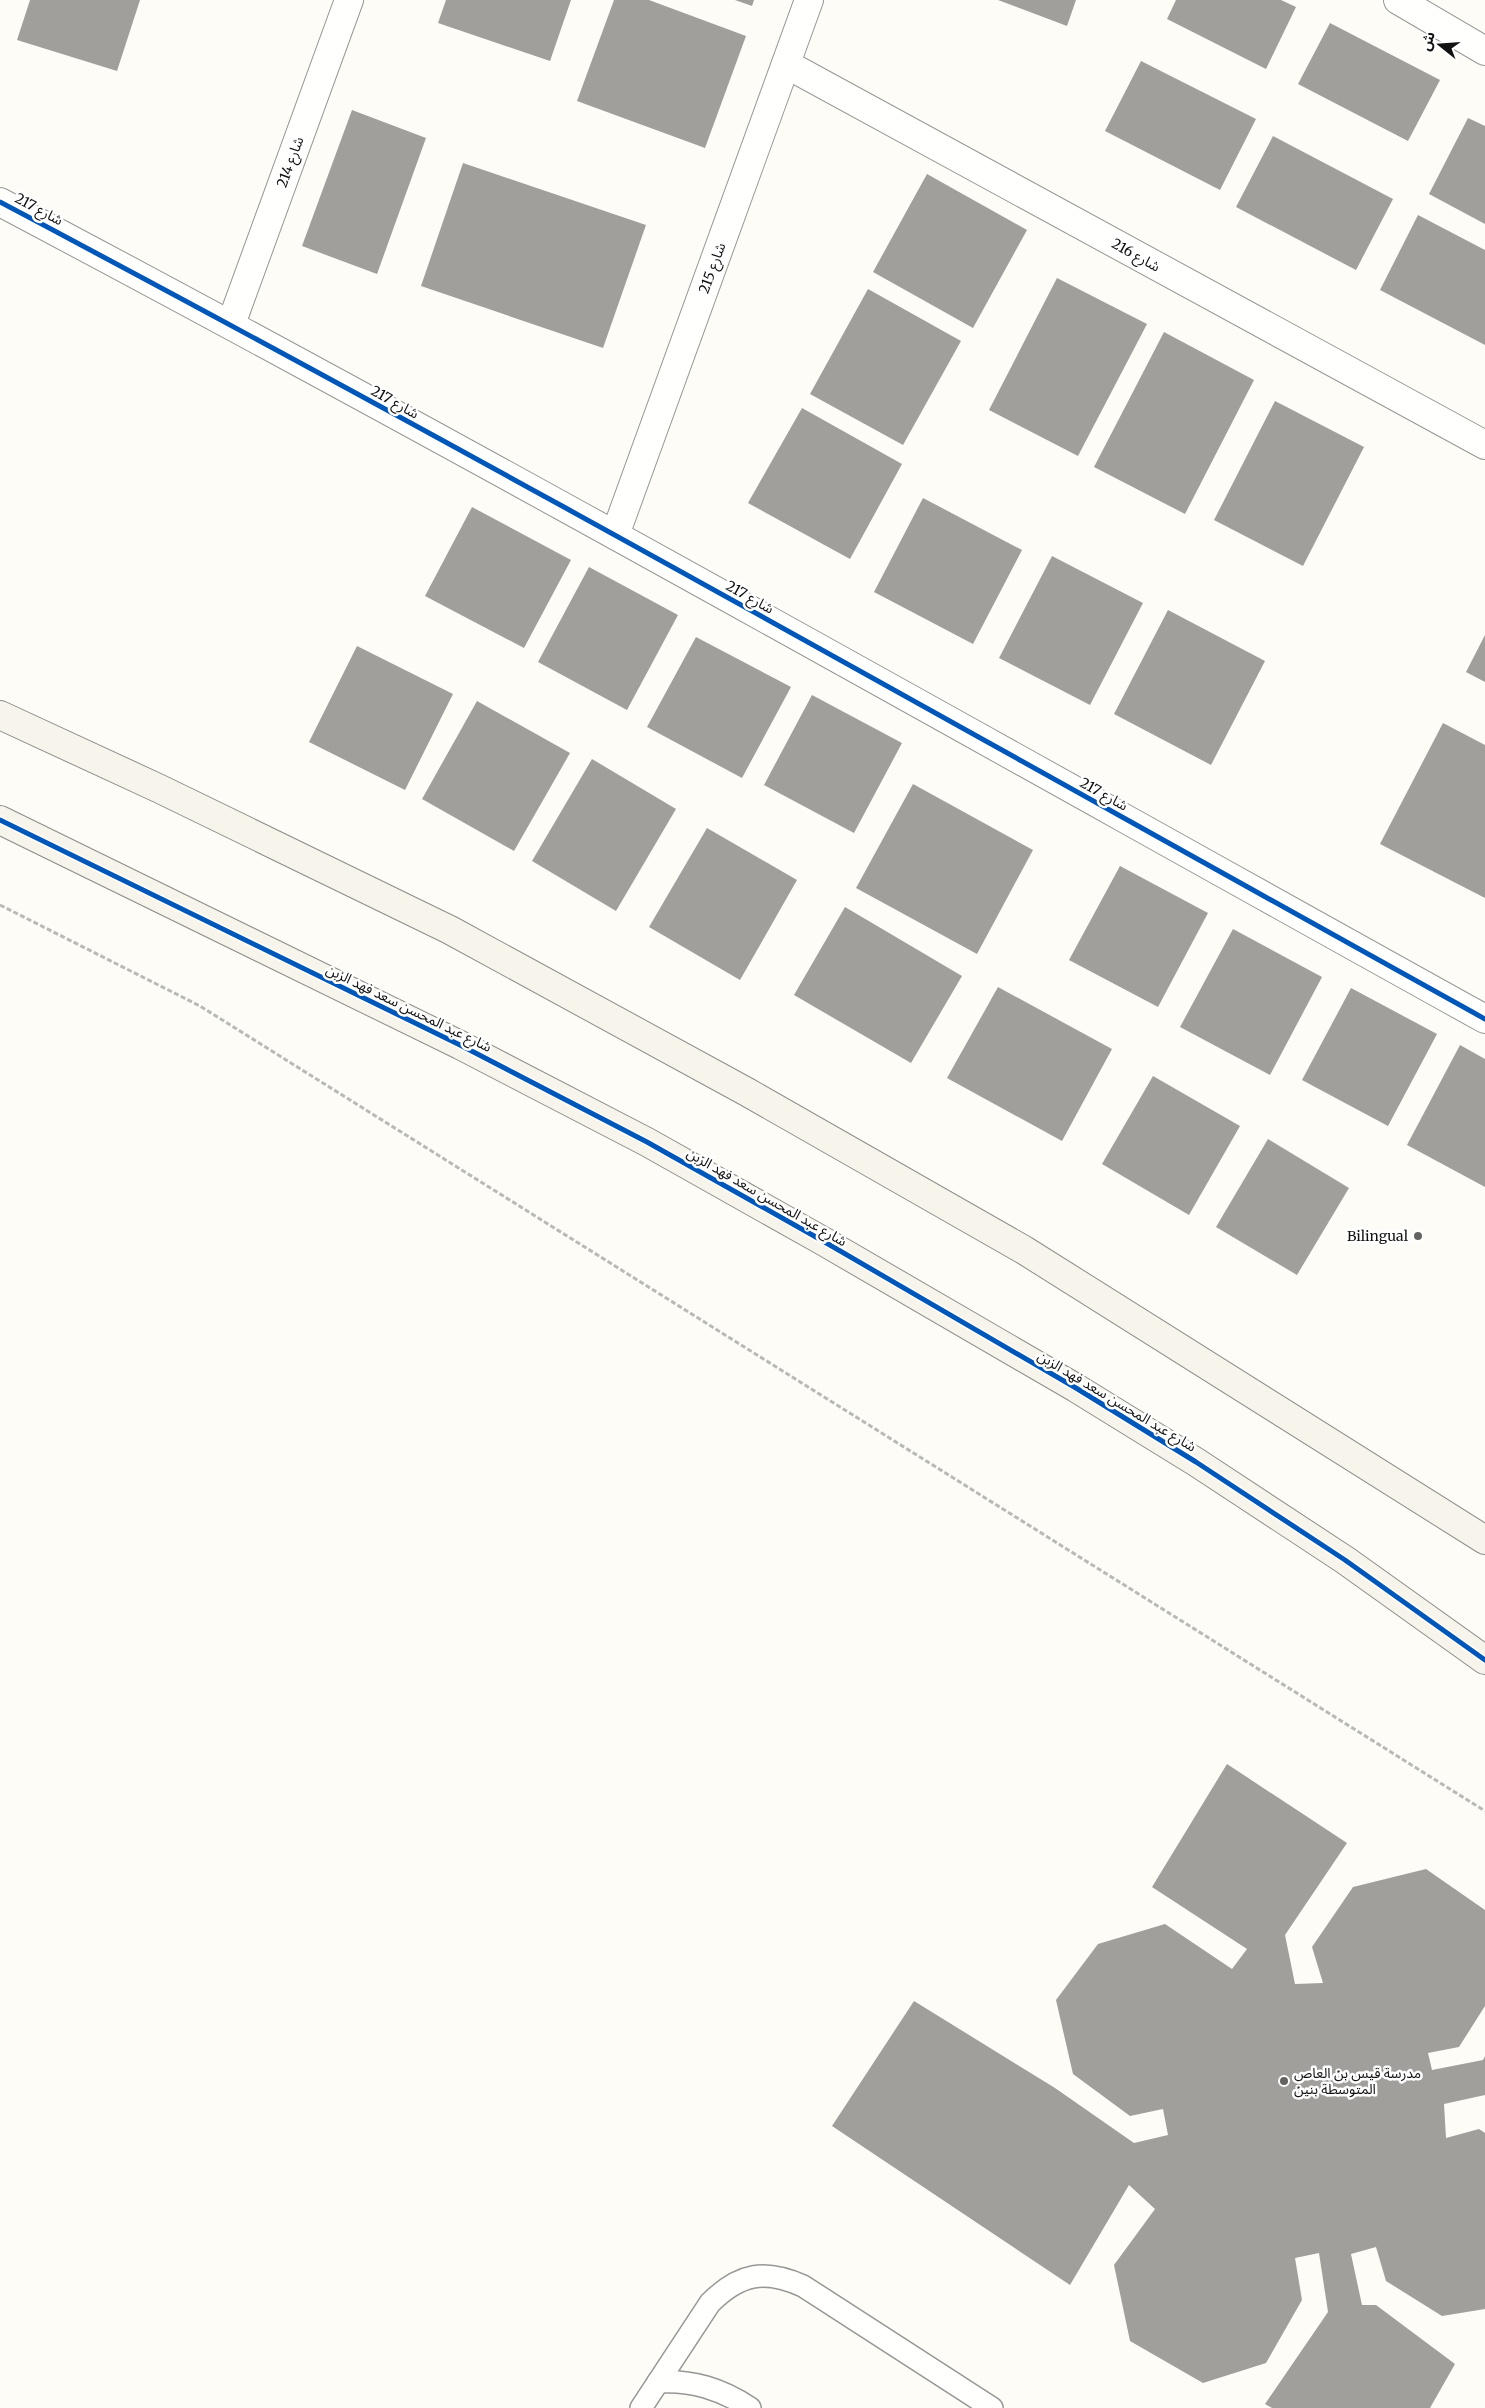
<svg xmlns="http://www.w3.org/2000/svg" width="1485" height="2408" font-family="Merriweather,'Noto Sans Arabic',serif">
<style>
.building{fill:#a19f9c}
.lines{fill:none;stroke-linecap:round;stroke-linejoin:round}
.lane-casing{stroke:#979795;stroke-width:24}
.street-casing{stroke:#979795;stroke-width:30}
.secondary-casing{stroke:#8e8d8b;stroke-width:30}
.path{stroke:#b9b9b8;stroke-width:3;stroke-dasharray:5 2.5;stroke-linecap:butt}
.lane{stroke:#fffffe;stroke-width:21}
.street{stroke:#fffffe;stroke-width:28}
.secondary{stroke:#f6f4eb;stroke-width:28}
.cycleway-casing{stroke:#fff;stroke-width:8}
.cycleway{stroke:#0057b8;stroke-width:5}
.poi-dot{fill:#646362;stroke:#fff;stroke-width:2}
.labels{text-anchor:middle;stroke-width:5;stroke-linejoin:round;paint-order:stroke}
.street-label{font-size:14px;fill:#111;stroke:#fff}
.poi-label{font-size:14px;fill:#111;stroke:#fff;text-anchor:end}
</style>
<rect width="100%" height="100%" fill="#fdfcf7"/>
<g class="building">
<polygon points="30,0 140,0 117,71 17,40"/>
<polygon points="446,0 571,0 550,61 438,23"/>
<polygon points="614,0 649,0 746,36 705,148 577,101"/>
<polygon points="735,0 754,0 752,6"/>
<polygon points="998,0 1076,0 1067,26"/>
<polygon points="1176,0 1281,0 1296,7 1266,69 1167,19"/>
<polygon points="1330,23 1440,80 1408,141 1298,84"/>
<polygon points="1141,61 1256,119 1220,190 1105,131"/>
<polygon points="352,110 426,138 377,274 302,246"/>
<polygon points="1468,118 1485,126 1485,224 1429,194"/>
<polygon points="1273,136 1393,199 1356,270 1236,207"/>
<polygon points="463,163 646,225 603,348 421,286"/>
<polygon points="927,174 1027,230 973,328 873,272"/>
<polygon points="1418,215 1485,250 1485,345 1380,290"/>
<polygon points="1057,278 1147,324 1078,456 989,410"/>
<polygon points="868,289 961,341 903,445 810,394"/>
<polygon points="1164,332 1254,380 1185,514 1094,467"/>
<polygon points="1275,401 1364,447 1303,566 1214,520"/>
<polygon points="802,408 902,464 850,559 748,503"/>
<polygon points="923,498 1022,550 973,644 874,592"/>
<polygon points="472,507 571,560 524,648 425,596"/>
<polygon points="1052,556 1143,603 1090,705 999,658"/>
<polygon points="589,567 678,615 627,710 538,662"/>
<polygon points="1168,610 1265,661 1211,765 1114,714"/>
<polygon points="1485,635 1485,682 1466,672"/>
<polygon points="696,637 791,687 742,778 647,727"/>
<polygon points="357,646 453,694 405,790 309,742"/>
<polygon points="812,695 902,743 854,833 764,785"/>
<polygon points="477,701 570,753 514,851 422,799"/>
<polygon points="1443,723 1485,745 1485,898 1380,844"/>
<polygon points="592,759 676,809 616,911 532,861"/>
<polygon points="913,784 1033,850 977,954 856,888"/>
<polygon points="707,828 797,880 740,980 649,927"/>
<polygon points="1120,866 1208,913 1158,1007 1069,960"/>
<polygon points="845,907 962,976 911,1063 794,995"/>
<polygon points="1233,929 1322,977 1270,1075 1180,1027"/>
<polygon points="998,987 1112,1049 1062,1141 947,1078"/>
<polygon points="1351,988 1437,1034 1388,1126 1302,1080"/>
<polygon points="1460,1045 1485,1059 1485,1187 1407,1145"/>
<polygon points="1153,1076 1240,1126 1189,1215 1102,1164"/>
<polygon points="1268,1139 1349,1188 1297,1275 1216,1227"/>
<polygon points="1227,1764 1347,1843 1285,1935 1295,1984 1323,1983 1312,1947 1353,1887 1426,1869 1485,1910 1485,2006 1459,2047 1428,2053 1432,2070 1483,2060 1485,2056 1485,2095 1444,2104 1446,2138 1479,2129 1485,2133 1485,2309 1442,2316 1386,2281 1376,2247 1351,2254 1362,2305 1376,2305 1455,2364 1430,2408 1272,2408 1265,2404 1328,2312 1319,2253 1295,2258 1302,2300 1266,2363 1203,2383 1130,2341 1114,2265 1155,2209 1129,2185 1070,2285 832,2126 914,2001 1055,2088 1134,2143 1168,2135 1163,2109 1130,2116 1073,2074 1056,2000 1098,1944 1165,1924 1232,1969 1247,1949 1152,1887"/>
</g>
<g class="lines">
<defs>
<g id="lane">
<path d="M658,2382C693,2380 721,2389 750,2408"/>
<path d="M641,2408L710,2303C740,2273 765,2269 803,2286L992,2408"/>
</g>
<g id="street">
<polyline points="1398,0 1485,51"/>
<polyline points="786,64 1485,445"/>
<path d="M0,202C499,466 991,745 1485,1019"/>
<polyline points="231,324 349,0"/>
<polyline points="615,535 809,0"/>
</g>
<g id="secondary">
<polyline points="0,715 160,789 450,930 747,1092 1024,1250 1485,1540"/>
<polyline points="0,820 460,1045 647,1142 823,1241 1076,1388 1196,1462 1345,1560 1485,1660"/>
</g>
</defs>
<use href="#lane" class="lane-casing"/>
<use href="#street" class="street-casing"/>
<use href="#secondary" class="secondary-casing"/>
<polyline class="path" points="0,905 200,1006 1485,1811"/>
<use href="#lane" class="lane"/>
<use href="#street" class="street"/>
<use href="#secondary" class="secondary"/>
<defs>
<g id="cycleway">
<path d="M0,202C499,466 991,745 1485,1019"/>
<polyline points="0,820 460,1045 647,1142 823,1241 1076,1388 1196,1462 1345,1560 1485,1660"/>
</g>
</defs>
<use href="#cycleway" class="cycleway-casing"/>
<use href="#cycleway" class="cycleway"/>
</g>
<g class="poi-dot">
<circle cx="1418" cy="1236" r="5"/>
<circle cx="1284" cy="2081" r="5"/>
</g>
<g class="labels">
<g class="street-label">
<text transform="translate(290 162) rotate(-70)" y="5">شارع 214</text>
<text transform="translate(39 209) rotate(28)" y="5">شارع 217</text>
<text transform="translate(1136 255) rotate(29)" y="5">شارع 216</text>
<text transform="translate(712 268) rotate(-70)" y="5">شارع 215</text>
<text transform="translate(395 402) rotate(29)" y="5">شارع 217</text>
<text transform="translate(750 597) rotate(29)" y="5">شارع 217</text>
<text transform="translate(1104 794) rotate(29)" y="5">شارع 217</text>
<text transform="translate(409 1008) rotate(26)" y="5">شارع عبد المحسن سعد فهد الزبن</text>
<text transform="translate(767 1197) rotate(30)" y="5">شارع عبد المحسن سعد فهد الزبن</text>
<text transform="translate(1117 1401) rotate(31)" y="5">شارع عبد المحسن سعد فهد الزبن</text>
</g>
<g class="poi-label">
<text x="1408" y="1241">Bilingual</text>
<text x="1294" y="2078" text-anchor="start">مدرسة قيس بن العاص<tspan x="1294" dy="16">المتوسطة بنين</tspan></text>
</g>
</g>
<g transform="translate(1440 45) rotate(287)" stroke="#ffffff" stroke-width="4" paint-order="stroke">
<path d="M0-4L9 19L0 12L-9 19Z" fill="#111111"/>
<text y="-8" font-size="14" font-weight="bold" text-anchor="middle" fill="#111111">ش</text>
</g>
</svg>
